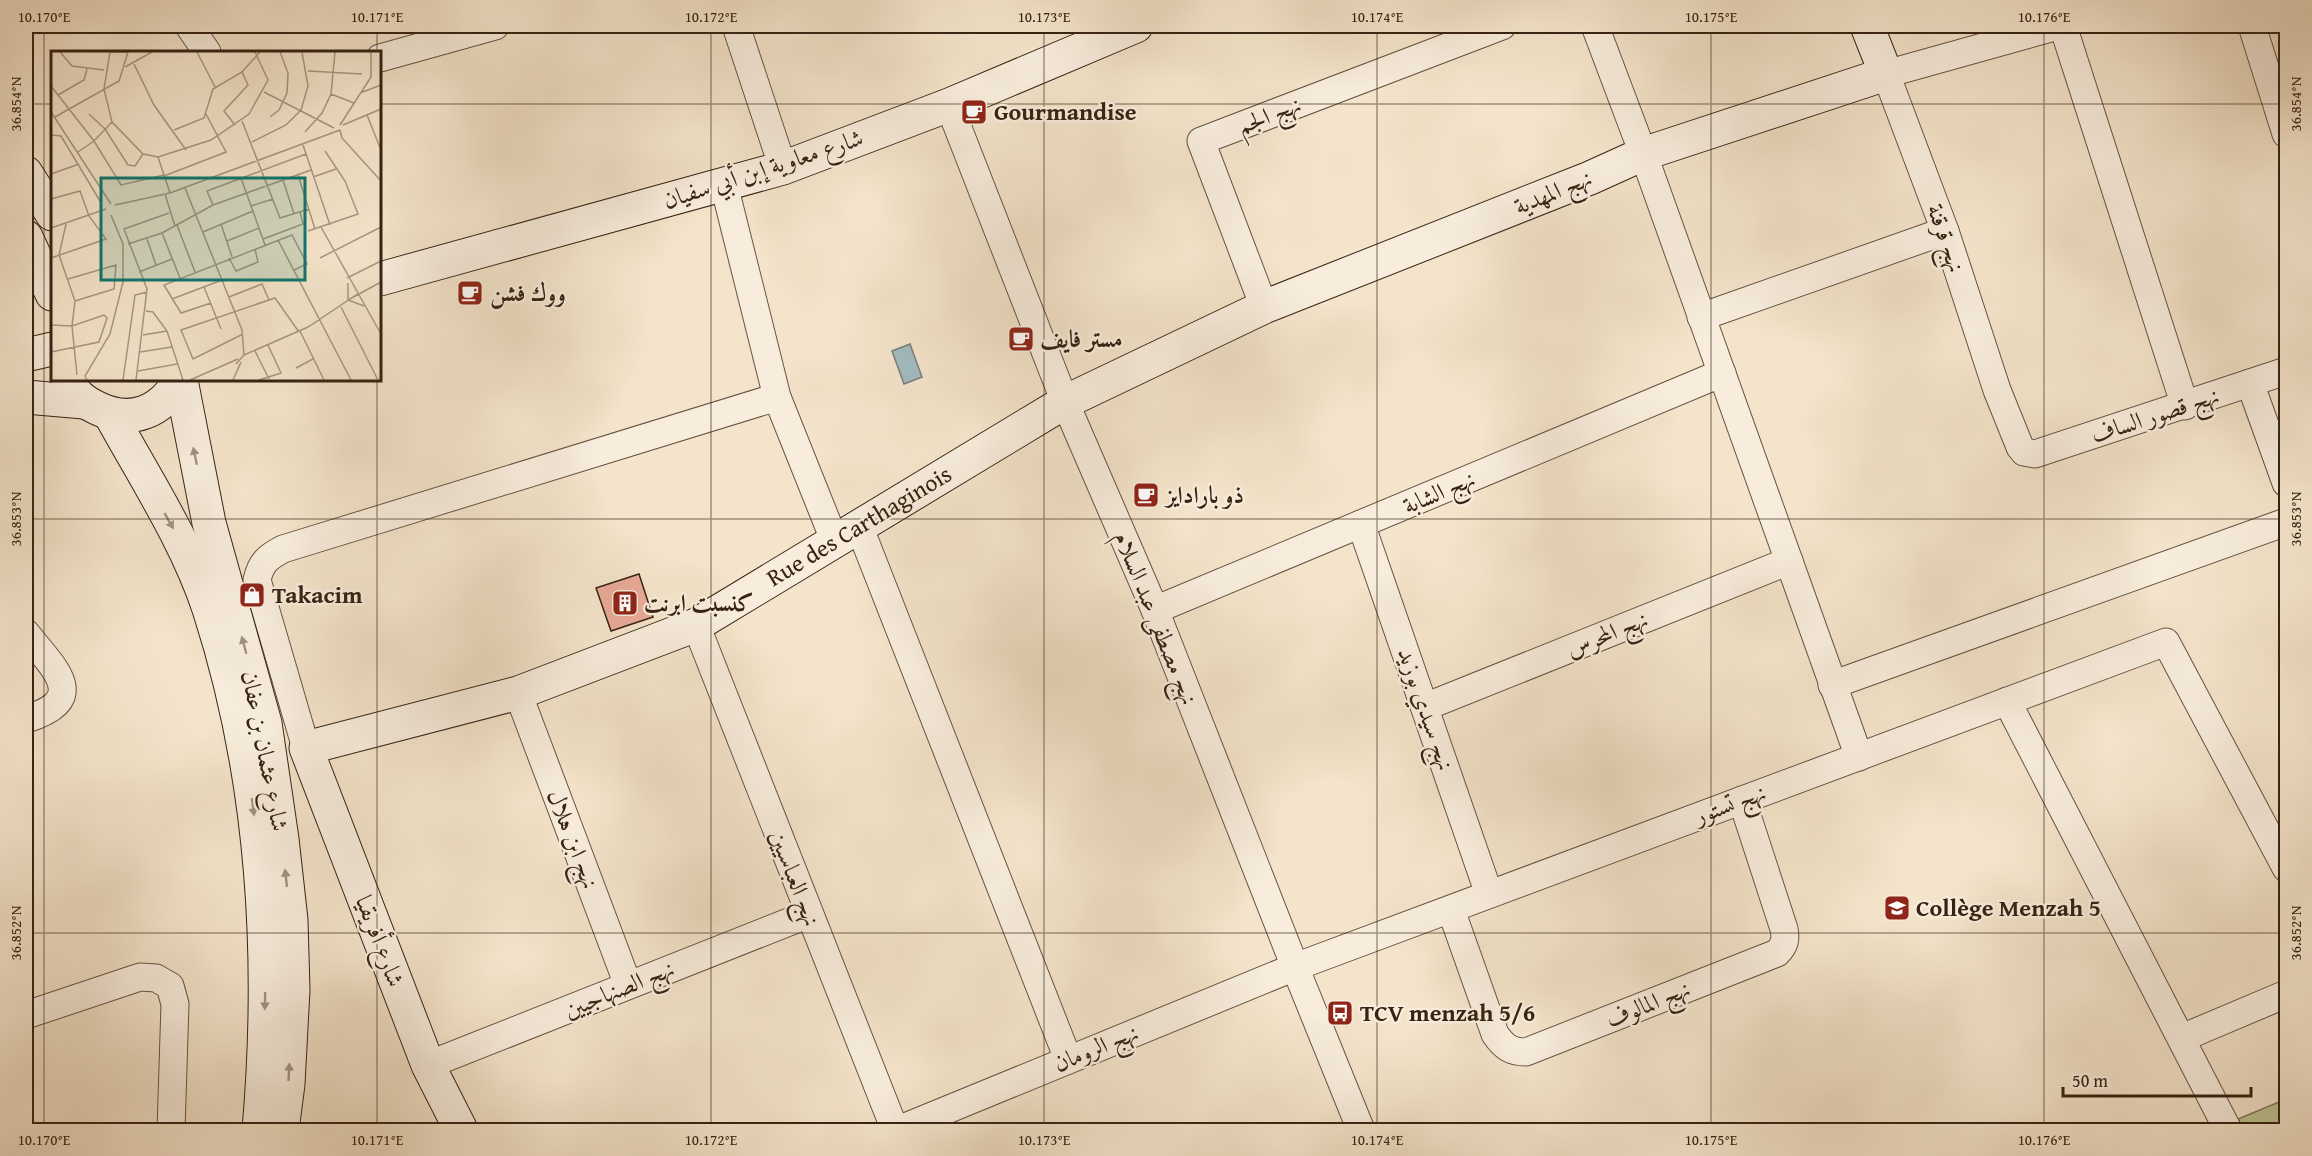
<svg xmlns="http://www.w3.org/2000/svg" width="2312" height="1156" font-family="'Gentium Book Plus',Amiri,serif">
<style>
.green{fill:#bfc395;stroke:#7a7354;stroke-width:1.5}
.water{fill:#a1bcc1;stroke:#767f7b;stroke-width:1.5}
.building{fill:#e9aa98;stroke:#362313;stroke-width:1.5}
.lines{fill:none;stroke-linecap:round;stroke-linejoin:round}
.street-casing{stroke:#665341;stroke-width:29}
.secondary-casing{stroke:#362313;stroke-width:35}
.street{stroke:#f8eddd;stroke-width:27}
.secondary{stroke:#f8eddd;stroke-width:33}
.oneway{fill:#a19282}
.ticks{fill:none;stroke:#362313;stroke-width:1.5;stroke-opacity:0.45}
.labels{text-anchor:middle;stroke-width:4.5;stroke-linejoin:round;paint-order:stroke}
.poi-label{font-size:24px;font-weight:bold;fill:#362313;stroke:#f8eddd;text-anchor:start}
.street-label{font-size:24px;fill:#362313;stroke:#f8eddd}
.inset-road{fill:none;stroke:#a89781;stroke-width:1.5}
.view{fill:#0f766e;fill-opacity:0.15;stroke:#0f766e;stroke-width:3}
.inset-edge{fill:none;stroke:#362313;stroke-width:3}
.neatline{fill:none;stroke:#362313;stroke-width:2}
.ticks-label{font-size:15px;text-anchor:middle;fill:#362313}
</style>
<rect width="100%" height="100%" fill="#f4e4cb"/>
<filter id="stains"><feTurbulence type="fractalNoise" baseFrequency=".00333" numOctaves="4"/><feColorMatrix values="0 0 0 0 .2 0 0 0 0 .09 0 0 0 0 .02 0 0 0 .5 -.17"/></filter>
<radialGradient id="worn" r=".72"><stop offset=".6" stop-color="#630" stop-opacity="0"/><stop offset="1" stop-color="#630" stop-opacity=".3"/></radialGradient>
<polygon class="green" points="2286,1099 2286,1130 2244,1130 2238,1119"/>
<polygon class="water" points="910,344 922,377 904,384 892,351"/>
<polygon class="building" points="639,574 653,617 611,631 596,588"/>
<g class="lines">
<defs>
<g id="street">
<polyline points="189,26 207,52"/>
<polyline points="736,26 783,168"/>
<polyline points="1595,26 1647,164 1859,757"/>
<polyline points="2058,26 1886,74 1945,231 1997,390 2020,447 2024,452 2035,454 2286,371"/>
<polyline points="2063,26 2185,406"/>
<polyline points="2252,26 2286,134"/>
<polyline points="380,58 495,26"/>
<polyline points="949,105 1065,402 1155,610 1295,967 1361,1130"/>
<polyline points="724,185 777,397 835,542"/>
<polyline points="1264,307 1201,141 1502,26"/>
<polyline points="1701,317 1945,231"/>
<polyline points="2250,383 2286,483"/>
<polyline points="1361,524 1489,894"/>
<polyline points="859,526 1068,1059"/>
<polyline points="1155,610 1722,373"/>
<polyline points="696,625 895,1130"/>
<path d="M26,633C53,668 92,699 26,719"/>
<polyline points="1832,685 2286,522"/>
<polyline points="518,693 628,985"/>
<polyline points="2007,701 2228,1130"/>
<polyline points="1425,707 1789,561"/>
<path d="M306,748L257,580C261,562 268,557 283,549L777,397"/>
<path d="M1451,910L1495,1034C1504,1047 1511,1052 1526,1052L1777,953C1785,945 1786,939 1784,929L1742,800"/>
<polyline points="26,1015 140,977 156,978 170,986 175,1004 171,1130"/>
<polyline points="2182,1038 2286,994"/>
<polyline points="428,1065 809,914"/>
<polyline points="898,1130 1295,967 2166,642 2286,868"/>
</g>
<g id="secondary">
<polyline points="26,173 52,214"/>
<polyline points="26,237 52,294"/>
<polyline points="380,279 783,168 949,105 1136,26"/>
<polyline points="26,355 52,349"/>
<path d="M68,380C73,394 84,402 97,408C132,425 161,412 180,380"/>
<polyline points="181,380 209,523 265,723 282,839 291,920 293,990 288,1084 282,1130"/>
<polyline points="26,397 84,402"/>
<path d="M110,414C145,478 186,540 209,609C263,776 274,956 259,1130"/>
<polyline points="461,1130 428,1065 306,748 518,693 696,625 1065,402 1264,307 1590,178 1643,154 1886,74 1867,26"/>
</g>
</defs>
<use href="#street" class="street-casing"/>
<use href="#secondary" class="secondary-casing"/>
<use href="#street" class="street"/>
<use href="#secondary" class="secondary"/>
</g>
<defs><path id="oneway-solid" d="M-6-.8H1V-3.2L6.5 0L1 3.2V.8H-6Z" transform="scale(1.5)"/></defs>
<g class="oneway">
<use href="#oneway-solid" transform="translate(195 456) rotate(-102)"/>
<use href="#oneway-solid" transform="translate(169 521) rotate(60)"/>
<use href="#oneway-solid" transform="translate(244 645) rotate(-105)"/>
<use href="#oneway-solid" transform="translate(253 807) rotate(83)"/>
<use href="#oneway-solid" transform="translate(286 878) rotate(-96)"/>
<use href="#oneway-solid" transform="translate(265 1001) rotate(91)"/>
<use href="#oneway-solid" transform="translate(289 1072) rotate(-87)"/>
</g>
<path class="ticks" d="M44,26V1130M377,26V52M711,26V1130M1044,26V1130M1377,26V1130M1711,26V1130M2044,26V1130M26,104H52M380,104H2286M377,380V1130M26,519H2286M26,933H2286"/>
<defs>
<symbol id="cafe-square" viewBox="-11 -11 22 22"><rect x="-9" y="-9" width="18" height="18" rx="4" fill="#8f2418" stroke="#f8eddd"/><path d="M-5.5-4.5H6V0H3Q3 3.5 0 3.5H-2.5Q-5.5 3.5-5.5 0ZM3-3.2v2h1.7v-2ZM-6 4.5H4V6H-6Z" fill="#fff"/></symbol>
<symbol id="shop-square" viewBox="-11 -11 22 22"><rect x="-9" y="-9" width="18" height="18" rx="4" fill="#8f2418" stroke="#f8eddd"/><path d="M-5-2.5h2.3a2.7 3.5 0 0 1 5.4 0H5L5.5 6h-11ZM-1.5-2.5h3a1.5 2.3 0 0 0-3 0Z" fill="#fff"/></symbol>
<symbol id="building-square" viewBox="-11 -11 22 22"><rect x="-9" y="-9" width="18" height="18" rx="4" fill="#8f2418" stroke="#f8eddd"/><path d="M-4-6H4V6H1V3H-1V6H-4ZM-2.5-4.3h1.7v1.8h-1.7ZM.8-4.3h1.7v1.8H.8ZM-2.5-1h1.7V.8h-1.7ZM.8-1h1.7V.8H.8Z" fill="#fff"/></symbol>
<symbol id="school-square" viewBox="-11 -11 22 22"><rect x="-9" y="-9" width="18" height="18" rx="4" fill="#8f2418" stroke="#f8eddd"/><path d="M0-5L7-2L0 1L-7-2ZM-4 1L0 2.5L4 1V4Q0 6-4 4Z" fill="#fff"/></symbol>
<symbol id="bus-square" viewBox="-11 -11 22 22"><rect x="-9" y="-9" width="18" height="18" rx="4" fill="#8f2418" stroke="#f8eddd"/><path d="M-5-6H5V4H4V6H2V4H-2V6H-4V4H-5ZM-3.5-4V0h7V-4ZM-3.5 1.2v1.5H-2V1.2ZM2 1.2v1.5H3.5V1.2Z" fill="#fff"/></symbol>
</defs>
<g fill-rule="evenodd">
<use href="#cafe-square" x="959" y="97" width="30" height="30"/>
<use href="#cafe-square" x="455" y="278" width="30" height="30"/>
<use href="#cafe-square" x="1006" y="324" width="30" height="30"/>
<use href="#cafe-square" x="1131" y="480" width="30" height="30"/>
<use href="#shop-square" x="237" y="580" width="30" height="30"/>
<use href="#building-square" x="610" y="588" width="30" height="30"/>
<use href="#school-square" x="1882" y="893" width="30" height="30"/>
<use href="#bus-square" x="1325" y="998" width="30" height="30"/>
</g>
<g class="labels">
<g class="poi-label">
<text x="994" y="120">Gourmandise</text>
<text x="490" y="301">ووك فشن</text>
<text x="1040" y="347">مستر فايف</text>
<text x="1166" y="503">ذو بارادايز</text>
<text x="272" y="603">Takacim</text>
<text x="644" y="611">كنسبت ابرنت</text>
<text x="1916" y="916">Collège Menzah 5</text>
<text x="1360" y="1021">TCV menzah 5/6</text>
</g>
<g class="street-label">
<text transform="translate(1269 115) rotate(-21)" y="8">نهج الجم</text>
<text transform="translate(763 169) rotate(-18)" y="8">شارع معاوية إبن أبي سفيان</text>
<text transform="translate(1553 192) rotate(-22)" y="8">نهج المهدية</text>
<text transform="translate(1946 238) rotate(71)" y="8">نهج قرقنة</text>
<text transform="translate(2155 415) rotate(-18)" y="8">نهج قصور الساف</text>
<text transform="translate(1439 492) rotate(-23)" y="8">نهج الشابة</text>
<text transform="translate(859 526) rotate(-31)" y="8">Rue des Carthaginois</text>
<text transform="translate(1156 618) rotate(68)" y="8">نهج مصطفى عبد السلام</text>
<text transform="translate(1607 634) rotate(-22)" y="8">نهج المحرس</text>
<text transform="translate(1426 709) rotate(71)" y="8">نهج سيدي بوزيد</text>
<text transform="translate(265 751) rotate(79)" y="8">شارع عثمان بن عفان</text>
<text transform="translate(1730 804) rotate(-20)" y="8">نهج تستور</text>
<text transform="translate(573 839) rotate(69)" y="8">نهج ابن هلال</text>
<text transform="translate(795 878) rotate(69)" y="8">نهج العباسيين</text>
<text transform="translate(380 941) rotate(69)" y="8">شارع أفريقيا</text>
<text transform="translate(619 989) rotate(-22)" y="8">نهج الصنهاجيين</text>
<text transform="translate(1648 1004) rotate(-22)" y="8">نهج المالوف</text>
<text transform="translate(1096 1048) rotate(-22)" y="8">نهج الرومان</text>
</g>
</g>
<g transform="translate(51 51)">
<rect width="330" height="330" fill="#f4e4cb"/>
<path class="inset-road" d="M9,1L21,15L53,19M58,1H77M59,1L53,38L61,71L92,103L107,106L160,89L198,63L217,29L204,1M146,1L164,36M83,13L103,54L135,99M74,16L101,1M257,20L311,23M0,35L43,90L70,134L113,124M213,41L283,77M309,42L330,34M280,43L303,52M7,44L33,29L36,18M0,61L60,153M38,63L54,78L77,114L84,115L92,103M316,64L330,99M4,66L68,30L77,1M219,66L228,59L236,42L237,22L229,1M191,70L229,167L258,158M184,74L173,60L197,34L191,21M289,74L320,26V1M292,74L330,58M123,79L153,67L162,38L191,21L209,1M289,79L291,87L330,130M254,81L271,62L280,43L284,1M0,84L10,85L49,150M201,91L235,74L250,59L257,35L251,1M252,94L279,174M27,101L43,90L61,71M107,106L119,142M0,123L28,113M247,124L264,178M113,125L175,101L155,63M262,126L285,118M190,127L214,194M232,129L243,163M134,137L191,279L193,304L185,313M114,143L124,175M0,148L29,140L38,165L55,188L0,207M64,154L119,142L289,79M162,154L156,140L255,103M200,155L222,148M15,173L8,204L24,250L21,275L26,324M170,173L181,206M126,174L144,221M270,176L330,283M0,177L55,158M257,180L307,163L294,130L274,100M152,181L202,160M111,182L129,227M96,188L105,214M212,188L252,173L249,161M227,189L300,329M176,190L208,177M77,193L111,182L162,154L260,119M178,207L185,220L207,211L204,198M269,207L330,176M88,221L121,208M296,227L330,210M17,228L65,214L63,238L24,250M297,232V249L313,255M153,236L170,278M178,246L211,233L218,249M121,248L171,229M297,249L330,231M160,252L130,262L113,234L241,184L256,213L243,219M290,256L327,329M95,260L102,261L116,280L132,329M0,274L21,275L53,264L56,267L48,291L0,301M249,280L273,329M192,283L142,308L130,279L224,247L248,281M92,284L116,280M204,300L218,328M89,301L121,296M193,304L257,276L308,242M245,317L262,308M87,320L126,313M36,329L34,325L59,283L72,231V193L60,164M72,329L84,244L96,241M85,329L96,238L73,178L118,162M139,329L187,308M182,329L190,311M208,329L230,322L217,294"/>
<path class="view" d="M50,127H254V229H50Z"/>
<rect width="330" height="330" class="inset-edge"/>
</g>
<rect width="2312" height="1156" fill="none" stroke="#f4e4cb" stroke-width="66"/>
<path d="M2063 1087v9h188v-9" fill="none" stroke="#362313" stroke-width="3"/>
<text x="2072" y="1087" font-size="18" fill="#362313" stroke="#f8eddd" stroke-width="4.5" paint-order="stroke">50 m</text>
<rect x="33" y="33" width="2246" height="1090" class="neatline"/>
<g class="ticks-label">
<text x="44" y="22">10.170°E</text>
<text x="377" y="22">10.171°E</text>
<text x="711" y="22">10.172°E</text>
<text x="1044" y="22">10.173°E</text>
<text x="1377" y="22">10.174°E</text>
<text x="1711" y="22">10.175°E</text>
<text x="2044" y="22">10.176°E</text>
<text transform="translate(16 104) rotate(-90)" y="5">36.854°N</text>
<text transform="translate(2296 104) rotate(-90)" y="5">36.854°N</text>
<text transform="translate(16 519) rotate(-90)" y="5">36.853°N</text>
<text transform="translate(2296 519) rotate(-90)" y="5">36.853°N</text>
<text transform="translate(16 933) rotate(-90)" y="5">36.852°N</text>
<text transform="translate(2296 933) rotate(-90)" y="5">36.852°N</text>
<text x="44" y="1145">10.170°E</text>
<text x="377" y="1145">10.171°E</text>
<text x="711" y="1145">10.172°E</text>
<text x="1044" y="1145">10.173°E</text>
<text x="1377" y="1145">10.174°E</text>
<text x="1711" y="1145">10.175°E</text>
<text x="2044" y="1145">10.176°E</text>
</g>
<rect width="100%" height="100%" filter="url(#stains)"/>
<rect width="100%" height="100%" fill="url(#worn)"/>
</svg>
